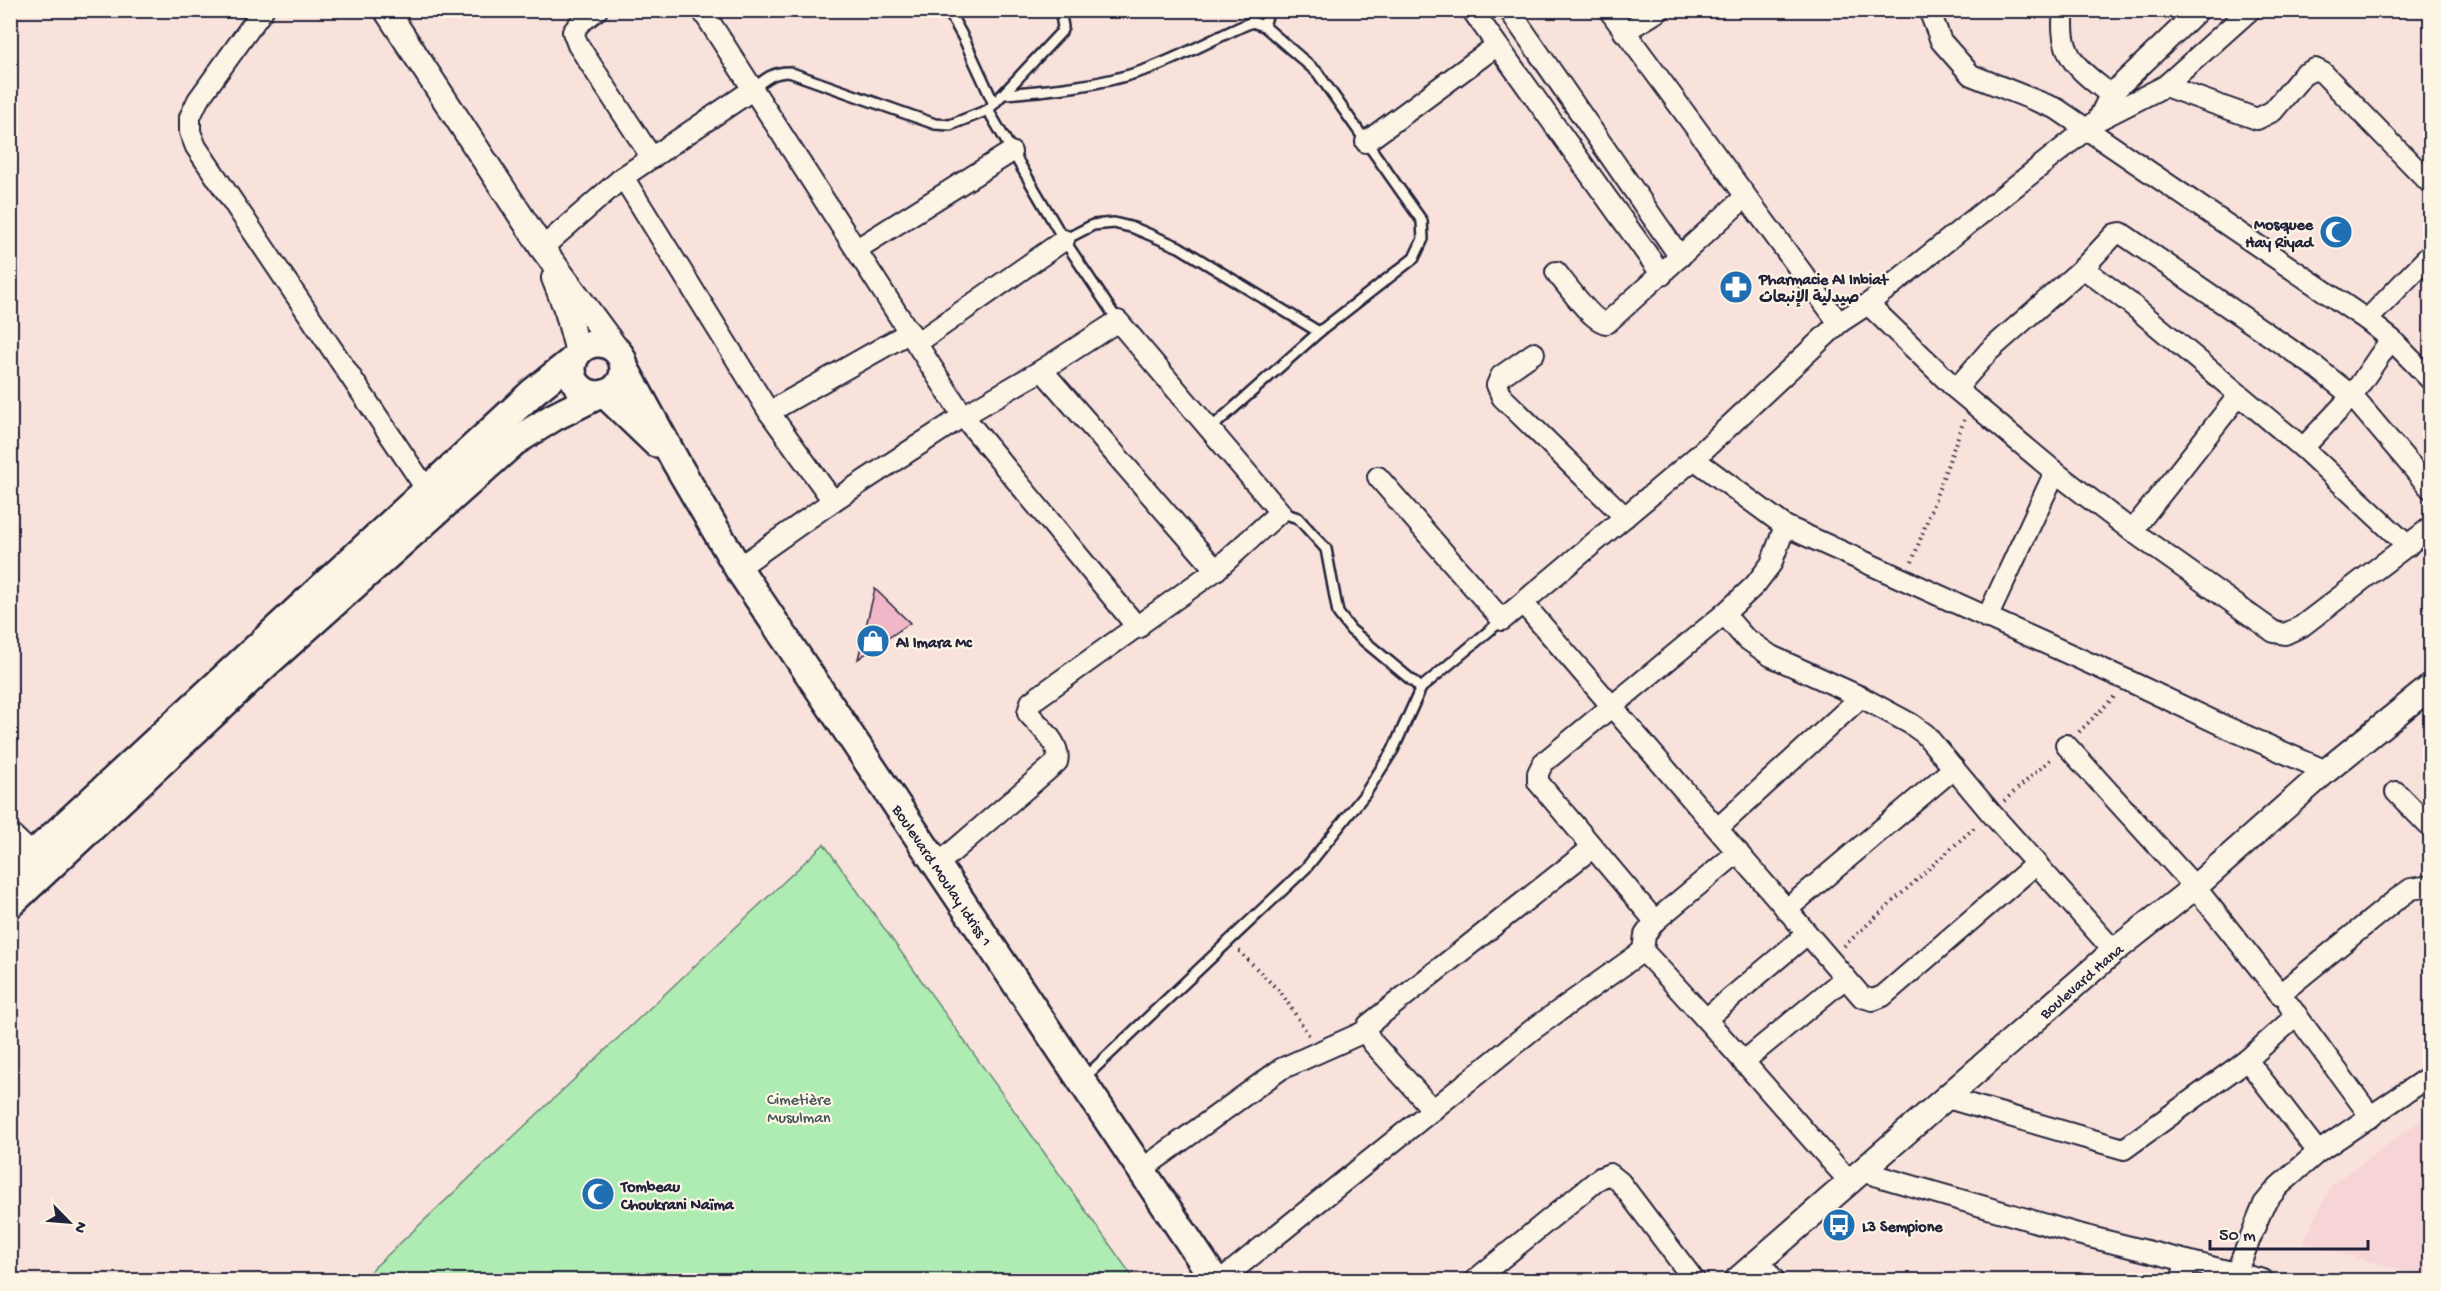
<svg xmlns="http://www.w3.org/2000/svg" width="2441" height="1291" font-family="'Gochi Hand','Playpen Sans Arabic',sans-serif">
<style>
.built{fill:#f7d5d6}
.green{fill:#aeecb3;stroke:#688777;stroke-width:1.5}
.building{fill:#f1b7c8;stroke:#22223b;stroke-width:1.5}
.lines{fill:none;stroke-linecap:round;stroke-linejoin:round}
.service-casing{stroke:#22223b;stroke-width:14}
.minor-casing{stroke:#22223b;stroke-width:24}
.tertiary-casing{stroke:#22223b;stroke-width:28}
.secondary-casing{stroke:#22223b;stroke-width:32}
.path{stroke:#22223b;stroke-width:4;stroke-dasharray:1.5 4.5;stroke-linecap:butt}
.service{stroke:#fcf5e5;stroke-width:9}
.minor{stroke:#fcf5e5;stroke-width:20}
.tertiary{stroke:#fcf5e5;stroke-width:24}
.secondary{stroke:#fcf5e5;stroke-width:27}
.labels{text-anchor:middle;stroke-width:4.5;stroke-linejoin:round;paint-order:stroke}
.poi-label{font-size:16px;font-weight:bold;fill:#22223b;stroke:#fcf5e5;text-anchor:start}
.street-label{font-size:16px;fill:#22223b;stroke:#fcf5e5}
.park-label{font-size:16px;fill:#455459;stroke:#fcf5e5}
</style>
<rect width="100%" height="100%" fill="#f9e2dc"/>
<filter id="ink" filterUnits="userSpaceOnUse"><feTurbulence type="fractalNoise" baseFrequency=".0167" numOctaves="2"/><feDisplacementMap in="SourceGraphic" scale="12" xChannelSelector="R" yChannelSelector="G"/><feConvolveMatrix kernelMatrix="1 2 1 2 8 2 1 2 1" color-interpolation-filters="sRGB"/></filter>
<g filter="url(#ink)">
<polygon class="built" points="2430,1114 2430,1278 2303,1243 2331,1185"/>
<polygon class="green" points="824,844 1135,1280 361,1280"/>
<polygon class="building" points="875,589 910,623 858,659"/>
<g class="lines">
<defs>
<g id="service">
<polyline points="948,10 964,39 994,104"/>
<polyline points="1060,10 1063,27 1061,32 988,110 1064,240 1118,321"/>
<polyline points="1264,26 1269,10"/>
<path d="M753,89C765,79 773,72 789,72L935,124L950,125L988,110"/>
<path d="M1004,94C1052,90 1099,86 1145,70C1182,57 1216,37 1252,22L1264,26L1317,72L1422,221L1423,239L1414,258L1319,332"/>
<polyline points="1064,240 1093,225 1114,223 1134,228 1179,247 1319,332 1210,429"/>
<polyline points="1280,512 1298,518 1326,549 1338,613 1351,630 1421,688 1502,620"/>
<polyline points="1083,1079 1306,868 1365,794 1393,750 1421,688"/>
</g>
<g id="minor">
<polyline points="263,10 198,100 190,117 190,132 196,147 433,499"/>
<polyline points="597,10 581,22 573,32 578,45 652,158"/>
<polyline points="702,10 963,416 1138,628"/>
<polyline points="1472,10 1662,275"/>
<polyline points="1509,10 1680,257"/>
<polyline points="1609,10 1839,323"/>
<polyline points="1929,10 1941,41 1971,75 2057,109 2367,320 2391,339 2430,379"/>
<path d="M2064,10C2057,63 2085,71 2118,102"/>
<polyline points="2199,10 2110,95 2098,120 2165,86 2250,10"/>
<polyline points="1624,32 1660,10"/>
<polyline points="2165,86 2257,119 2273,111 2303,75 2315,69 2323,73 2430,183"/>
<polyline points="1366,142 1496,46"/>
<polyline points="623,177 769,412 833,501"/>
<polyline points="542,248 623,177 752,90"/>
<polyline points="857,249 1011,152"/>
<polyline points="2083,268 2131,304 2303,448 2408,546"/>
<path d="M1556,272C1566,284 1593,323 1607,323L1744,198"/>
<polyline points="1868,304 1956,389 2055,472 2132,531 2274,632 2285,634 2302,626 2430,528"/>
<polyline points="2367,320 2430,255"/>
<polyline points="917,343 1064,240"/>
<polyline points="1534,353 1501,376 1497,385 1502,397 1625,517"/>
<polyline points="1042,370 1216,570"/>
<polyline points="1956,389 1989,351 2083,268 2115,234 2121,233 2317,368 2352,396 2430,488"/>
<polyline points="769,412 910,332"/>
<polyline points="2303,448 2352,396 2391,339"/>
<polyline points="1694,459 1785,526 2129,681 2226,727 2326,771"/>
<polyline points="1378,477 1502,620 1694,459 1839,323 1868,304 2098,120"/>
<path d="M1785,526L1771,564L1755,585L1724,614L1543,763L1538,773V782L1655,921L1645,935L1643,951C1715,1026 1780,1105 1850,1182"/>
<polyline points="2132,531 2239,395"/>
<path d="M738,568L833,501L963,416L1042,370L1118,321L1280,512L1216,570L1031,702L1028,713C1039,726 1062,744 1057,762L937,865"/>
<polyline points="1523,603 1862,997 1873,1000 1883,996 2037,863"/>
<polyline points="1724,614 1744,637 1771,656 1861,697 1911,724 1925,734 1991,813 2114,951"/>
<polyline points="1987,618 2055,472"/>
<polyline points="2066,745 2195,887 2280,994 2397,899 2411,889 2430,886"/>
<polyline points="2396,792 2430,827"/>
<polyline points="1718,828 1861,697"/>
<polyline points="10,833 41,862"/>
<polyline points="1786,910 1954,768"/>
<polyline points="1655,921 1738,852"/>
<polyline points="2289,1005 2371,1117"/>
<polyline points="1707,1018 1807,934"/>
<polyline points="2247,1060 2318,1152"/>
<polyline points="1743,1062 1845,978"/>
<polyline points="1947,1098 2124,1149 2247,1060 2297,1015"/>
<polyline points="1433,1110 1372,1042 1366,1031 1368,1025 1592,848"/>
<polyline points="1141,1170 1281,1069 1366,1031"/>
<polyline points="1864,1172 2078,1234 2263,1280"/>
<polyline points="1759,1261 1774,1280"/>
<polyline points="2236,1273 2264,1204 2279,1186 2318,1152 2430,1076"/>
<polyline points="1221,1280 1532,1030 1643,951"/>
<polyline points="1475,1280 1600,1178 1610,1174 1620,1182 1694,1280"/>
<polyline points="2181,1280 2187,1261"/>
</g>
<g id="tertiary">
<polyline points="386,10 542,248 618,351"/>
<polyline points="554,278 567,311 578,352"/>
<path id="s1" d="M1737,1280L2114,951L2195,887L2326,771L2430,687"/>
</g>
<g id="secondary">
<circle cx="598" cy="369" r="26"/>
<path id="s2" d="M624,367L677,464L738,568L1215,1280"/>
<polyline points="605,394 656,443"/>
<polyline points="10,876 533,392 573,360"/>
<polyline points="10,904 266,664 514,442 554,417 598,395"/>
</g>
</defs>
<use href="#service" class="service-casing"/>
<use href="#minor" class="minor-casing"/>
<use href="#tertiary" class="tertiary-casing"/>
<use href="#secondary" class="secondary-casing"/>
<g class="path">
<polyline points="1912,562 1964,420"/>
<polyline points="2079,732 2116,695"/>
<polyline points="2004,801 2052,758"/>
<polyline points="1844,946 1976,826"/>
<polyline points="1239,951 1282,994 1310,1037"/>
</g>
<use href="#service" class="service"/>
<use href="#minor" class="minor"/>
<use href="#tertiary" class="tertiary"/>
<use href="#secondary" class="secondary"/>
</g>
</g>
<defs>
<symbol id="mosque-disc" viewBox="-11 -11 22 22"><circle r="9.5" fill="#1f6fb2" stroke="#fcf5e5"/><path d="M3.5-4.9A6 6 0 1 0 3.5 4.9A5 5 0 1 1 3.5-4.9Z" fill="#fff"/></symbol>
<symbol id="pharmacy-disc" viewBox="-11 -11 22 22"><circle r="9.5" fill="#1f6fb2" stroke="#fcf5e5"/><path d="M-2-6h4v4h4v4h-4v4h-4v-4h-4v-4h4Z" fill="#fff"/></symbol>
<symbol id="shop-disc" viewBox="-11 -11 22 22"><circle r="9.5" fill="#1f6fb2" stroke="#fcf5e5"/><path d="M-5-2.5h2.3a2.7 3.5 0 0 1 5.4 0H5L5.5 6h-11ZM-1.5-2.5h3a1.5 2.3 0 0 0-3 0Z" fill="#fff"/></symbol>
<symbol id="bus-disc" viewBox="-11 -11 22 22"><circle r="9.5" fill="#1f6fb2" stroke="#fcf5e5"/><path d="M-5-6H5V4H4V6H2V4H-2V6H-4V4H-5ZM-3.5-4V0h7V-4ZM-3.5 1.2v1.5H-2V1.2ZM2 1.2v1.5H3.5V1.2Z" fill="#fff"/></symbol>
</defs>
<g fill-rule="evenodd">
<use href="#mosque-disc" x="2317" y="213" width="38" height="38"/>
<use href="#pharmacy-disc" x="1717" y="268" width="38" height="38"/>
<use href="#shop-disc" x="854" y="622" width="38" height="38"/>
<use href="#mosque-disc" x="579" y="1175" width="38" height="38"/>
<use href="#bus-disc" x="1820" y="1206" width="38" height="38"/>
</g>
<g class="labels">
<g class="poi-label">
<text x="2313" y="229" text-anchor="end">Mosquee<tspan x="2313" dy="18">Hay Riyad</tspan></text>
<text x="1759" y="284">Pharmacie Al Inbiat<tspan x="1759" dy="18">صيدلية الإنبعاث</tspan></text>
<text x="896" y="647">Al Imara Mc</text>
<text x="621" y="1191">Tombeau<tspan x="621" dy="18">Choukrani Naïma</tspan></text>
<text x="1862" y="1231">L3 Sempione</text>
</g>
<g class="street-label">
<text dy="6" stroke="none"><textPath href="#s2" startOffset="600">Boulevard Moulay Idriss 1</textPath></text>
<text dy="6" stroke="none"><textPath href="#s1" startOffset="456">Boulevard Hana</textPath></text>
</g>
<g class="park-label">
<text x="799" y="1104">Cimetière<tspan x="799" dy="18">Musulman</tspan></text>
</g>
</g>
<rect width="2441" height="1291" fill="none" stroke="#fcf5e5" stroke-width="36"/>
<rect x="18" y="18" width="2405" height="1255" fill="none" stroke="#22223b" stroke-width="2" filter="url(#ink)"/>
<g transform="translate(69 1222) rotate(115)" stroke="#fcf5e5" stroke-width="4.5" paint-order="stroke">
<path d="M0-4.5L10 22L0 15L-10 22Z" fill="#22223b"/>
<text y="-9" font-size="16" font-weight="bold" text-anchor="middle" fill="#22223b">N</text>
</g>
<path d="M2210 1240v9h158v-9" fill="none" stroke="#22223b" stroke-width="3"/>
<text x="2219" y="1240" font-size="18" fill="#22223b" stroke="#fcf5e5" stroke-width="4.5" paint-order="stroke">50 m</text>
</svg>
